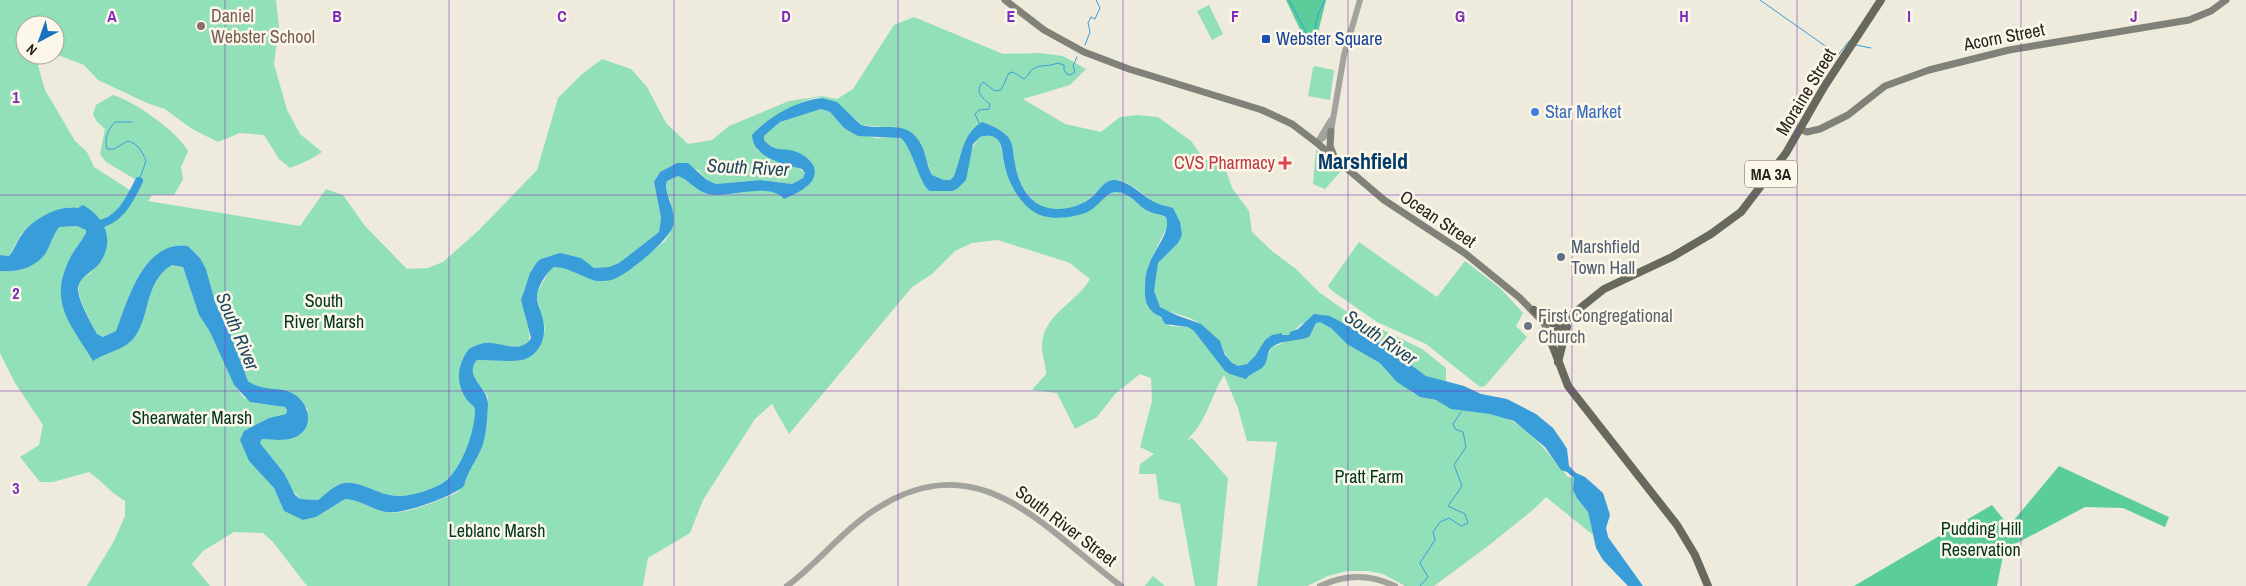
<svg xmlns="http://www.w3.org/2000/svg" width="2246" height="586" font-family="'Archivo Narrow',sans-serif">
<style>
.green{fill:#91e0b9}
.forest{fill:#5acd9a}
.water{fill:#399dda}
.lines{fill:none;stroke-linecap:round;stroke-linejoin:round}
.stream{stroke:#399dda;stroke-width:1}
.river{stroke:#399dda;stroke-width:8}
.tertiary{stroke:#a2a39d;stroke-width:6}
.secondary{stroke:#808178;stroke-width:7}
.primary{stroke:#67695e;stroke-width:8}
.grid{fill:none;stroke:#7b2cbf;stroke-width:1;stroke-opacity:0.55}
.education-dot{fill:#8d6e63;stroke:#fcf7e9;stroke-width:2}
.transit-dot{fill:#1a4fb4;stroke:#fcf7e9;stroke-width:2}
.shop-dot{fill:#3f7fe0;stroke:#fcf7e9;stroke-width:2}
.health-dot{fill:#e0444e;stroke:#fcf7e9;stroke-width:2}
.service-dot{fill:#5c6f8a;stroke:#fcf7e9;stroke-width:2}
.worship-dot{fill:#6b7280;stroke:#fcf7e9;stroke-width:2}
.labels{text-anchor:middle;stroke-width:5;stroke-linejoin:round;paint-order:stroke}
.shield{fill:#fcf7e9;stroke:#66635c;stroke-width:1}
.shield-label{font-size:16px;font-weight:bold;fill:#26241f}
.education-label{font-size:18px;fill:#785e54;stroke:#fcf7e9;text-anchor:start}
.street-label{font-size:18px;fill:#26241f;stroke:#fcf7e9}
.transit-label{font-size:18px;fill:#164399;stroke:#fcf7e9;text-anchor:start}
.shop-label{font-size:18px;fill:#366cbe;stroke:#fcf7e9;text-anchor:start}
.health-label{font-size:18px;fill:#be3a42;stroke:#fcf7e9;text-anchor:end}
.service-label{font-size:18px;fill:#4e5e75;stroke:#fcf7e9;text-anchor:start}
.park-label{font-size:18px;fill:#003521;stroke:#fcf7e9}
.worship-label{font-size:18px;fill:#5b616d;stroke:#fcf7e9;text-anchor:start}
.water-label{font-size:19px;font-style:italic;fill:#1f4761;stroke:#fcf7e9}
.district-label{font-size:22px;font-weight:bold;fill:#013b6b;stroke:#fcf7e9}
.grid-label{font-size:16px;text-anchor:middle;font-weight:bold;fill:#7b2cbf;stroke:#fcf7e9;stroke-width:5;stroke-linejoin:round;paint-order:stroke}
</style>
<rect width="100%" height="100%" fill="#eeeadc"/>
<g class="green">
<path d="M0,0H276L279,27L274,64L287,110L300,134L322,152L309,160L290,168L279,159L264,135L240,133L218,142L192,129L165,109L147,103L98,80L84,65L55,54V25H25V55H35L45,90L75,141L87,152L94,167L133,192L138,181L106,162L100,154L105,129L97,122L93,114L96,105L113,95C134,101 178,132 188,151L181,167L183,179L174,195H152L148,201L300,226L326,189L343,195L365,226L407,269L428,268L443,262L479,230L537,170L558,98L581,75L602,59L631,69L647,87L666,123L688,144L712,140L729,126L789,101L822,96L837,99L853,89L894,25L914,17L1003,54L1039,53L1063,56L1086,69L1070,85L1023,99L1065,124L1101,132L1120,117L1137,115L1158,117L1191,141L1204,159L1225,167L1232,188L1249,211L1252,232L1272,251L1296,269L1320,293L1350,314L1422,349L1446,368V383L1426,376L1384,345L1330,316L1301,324L1289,335L1265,340C1259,350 1252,366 1239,366C1225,365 1225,344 1216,338C1209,332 1201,324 1192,319C1173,310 1153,315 1154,286C1155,279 1155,270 1158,263C1161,256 1176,243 1182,235C1169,219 1138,181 1115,180C1104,180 1100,191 1091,197C1078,209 1054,214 1038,204C1025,196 1018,179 1015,165C1014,161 1015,154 1013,150C1010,143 989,128 982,122L954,176L950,180H944L932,175L920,142L885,127L861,125C855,117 848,113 839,108C834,105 828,100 822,98C807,94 771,121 757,130V150C768,158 801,167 805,173L803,178L792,184L761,180L716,184L707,180L698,170L677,163L660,172L654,182L661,218L659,232L619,263L609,267L594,268L590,265L550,256C537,260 532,267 528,280C527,285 523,289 523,294C520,327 554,357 490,343L461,362C457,388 462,389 475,409C475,431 464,464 447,480C436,489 410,497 396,496C377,495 363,481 344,483C334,485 326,494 318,500L300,499L289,486L284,473L260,443L262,439L285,440L308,410C286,379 273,399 248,381L228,328L216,305L206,269L200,258L188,246C144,240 128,299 116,331L103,337L97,334C92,324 75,295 79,284C81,279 86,276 90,273C104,260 107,246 105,228L78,208L71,207L52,212L41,217L21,234L9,256L0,255Z"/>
<polygon points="1209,5 1223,34 1212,40 1197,11"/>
<polygon points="1315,66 1334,70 1330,100 1308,96 1313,68"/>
<path d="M821,109L830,112L844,128L875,138L901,137C913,149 920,185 930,191H953C960,176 970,148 980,137C1005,131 1000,151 1005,167C1008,177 1013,190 1020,198C1026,206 1040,212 1049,217L1112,192H1119L1126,194L1149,212L1166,217L1168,222L1166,229L1148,265L1145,298L1148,307L1170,326L1188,327L1194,331L1230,374L1237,376L1263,367L1272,347L1281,344L1317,321L1326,324L1380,361L1411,392L1421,397C1442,402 1502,413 1517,424C1538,439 1552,458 1568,477L1574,478L1575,494L1588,512L1593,535L1546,497L1534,509L1488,546L1434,586H1405L1383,574L1368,571H1347L1328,576L1307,586H1257L1277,442L1247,441L1238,408L1224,375C1209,399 1209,418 1187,440L1192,438L1228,478L1217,586H1195L1180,504L1159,499L1156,474H1139L1140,464L1154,454L1140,447L1152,401L1151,378L1140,374L1115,394L1097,417L1075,429L1057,393L1032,390L1046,374C1046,365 1042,355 1042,347C1042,314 1076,304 1090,279L1070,263L998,240L972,243L955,251L932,274L912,287L789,434L772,404L755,419L735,450L703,500L690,533L648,558L643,586H307L273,542L263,533L234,532L203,551L192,564L210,586H87L114,541L125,516V501C111,493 102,481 89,472L53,482H40L20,457L39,445L43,425L15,383L0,353V271C17,273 36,266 46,252C52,245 53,235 59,227L77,226L87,230L86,233C82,241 75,248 71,256C48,301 70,323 93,360C101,355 134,336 138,329C152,307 145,281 172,265L183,267L199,315L210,332L234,385L244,398L285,407L287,410L286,414L269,418L245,431L249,461L274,488L284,511L303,520L316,517L345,499C360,500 371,509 386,512C405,516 440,500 458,492L483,443L486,428L488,397L474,377L472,366L477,360H520L530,357L538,350L545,329L537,297L538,291L549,271L554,267L559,266L597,280L639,261L665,241L670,233L671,202L667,192V181L678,176C689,180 696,191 708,194C729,199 769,181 784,198L805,188L812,181V163C796,146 778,156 764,140V136L780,122Z"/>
<polygon points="1316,150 1341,171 1325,189 1313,184"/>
<polygon points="1359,242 1437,297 1465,261 1500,288 1523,313 1516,326 1527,337 1485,386 1480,387 1426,344 1377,322 1331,290 1328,286"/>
<polygon points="1153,576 1165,586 1145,586"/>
</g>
<g class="forest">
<polygon points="1286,0 1326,0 1315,45 1312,48 1307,44"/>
<polygon points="2059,466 2169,517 2165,527 2123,508 2085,507 2004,550 1997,586 1854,586 1992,505 2009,526"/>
</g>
<path class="water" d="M822,98L837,102L861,125C881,131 906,119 919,141C926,151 926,164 932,175L944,180H950L954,176C962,156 962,134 982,122C991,125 1002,130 1008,137C1014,144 1013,155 1015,163C1017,178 1025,198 1040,205C1056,213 1080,208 1093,196C1100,190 1104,180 1114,180C1130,181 1141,195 1154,202C1160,205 1167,206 1173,208L1180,222L1182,235L1178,243L1158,263L1154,291L1160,307L1176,315L1201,324L1220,341L1225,355L1232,363L1238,366L1247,364L1255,356L1265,340L1272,335L1282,333V335H1289L1290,332L1298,329L1314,314L1330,316L1384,345L1426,376L1464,386L1481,394L1507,399L1536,414L1553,428L1564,444L1567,449L1569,466L1576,473L1585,477L1603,493L1610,515L1606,528L1608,537L1643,586H1628L1603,560L1596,548L1588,512L1577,498L1573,490L1574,478L1567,472L1561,470L1545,447L1514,421L1490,414L1451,409L1436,400L1420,397L1397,382L1380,363L1347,344L1331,328L1320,322L1316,323L1309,337C1296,342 1283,339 1272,347C1266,352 1269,362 1262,368C1256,372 1251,373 1246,379L1230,374L1225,371L1194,331L1188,327L1165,324L1161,317C1151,313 1145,305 1145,294C1145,284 1145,276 1148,267C1152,252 1172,232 1166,217C1160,214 1153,214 1148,211C1137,205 1129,191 1115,192C1107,192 1099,205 1091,210C1078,218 1049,221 1036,213C1019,203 1007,181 1004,162C1002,155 1003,146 998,140C993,135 987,135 980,137L973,144L966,180L958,188L953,191H930C920,186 913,149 901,138L858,136L844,128L830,112L821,109L780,122L764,136V140C775,153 784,147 797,152C804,155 811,160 814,167C819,185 796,193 784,199C769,181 729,199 708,194C696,191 689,180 678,176L667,181C663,195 677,208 673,226C669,240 630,272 616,278C611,281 604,281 597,281C584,278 566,266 554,267C546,273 537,287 537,297C537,305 542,312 543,320C547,336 540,357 521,360C509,362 495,360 482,360H477C463,376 488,387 488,404C487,417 487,431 483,444C478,459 467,471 464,486C452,497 402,515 386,512C371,509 360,500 345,499L316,517L303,520L284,511L274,488L249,461L240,440L244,431L269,418L286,414L287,410L285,407L250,402L234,385L210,332L199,315L183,267L172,265C142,283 152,320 131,341C121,351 104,353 93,361C70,323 47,302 71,256C75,248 82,241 86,233V230L77,226L59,227C54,234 52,241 48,249C39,267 18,273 0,271V255L9,256C15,249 17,240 23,233C35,218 58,205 78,208L83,205C105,217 116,241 99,264C93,271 80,277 78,287C77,299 91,323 97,334L103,337L116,331C128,299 144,240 188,246L200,258L206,269L216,305L228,328L248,381C265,393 277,386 292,393C304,399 313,416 305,429C295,443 278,440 262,439L260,443L284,473L295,495L300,499L318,500C326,494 334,485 344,483C363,481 377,495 396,496C410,497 436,489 447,480C463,465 475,431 475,409C473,405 470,403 467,400C455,383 457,365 469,349C475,346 483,342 491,343C505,344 522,353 531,338L521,300L530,273L537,262L541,259L560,253L581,258L594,268L609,267L619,263L659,232L661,218L654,182L660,172L677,163H688L707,180L716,184L761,180L792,184L803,178L805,173L802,169C784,164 753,158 752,135C768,117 798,100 822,98Z"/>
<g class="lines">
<g class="stream">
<polyline points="1289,0 1309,38 1313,38 1318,14 1325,0"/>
<polyline points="1760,0 1838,55 1849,41"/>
<polyline points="1085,45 1090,32 1088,23 1091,17 1095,19 1100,8 1096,0"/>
<polyline points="1856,45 1871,48"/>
<path d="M132,122H115C108,130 104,138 107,149H114L128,141C138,144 142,151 146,161L139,181"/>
<path d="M980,125L975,114L979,110L989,109L990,104C982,98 974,91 983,82L995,91L1001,90L1009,73L1013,72L1024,79C1028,76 1029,72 1033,69C1040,64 1050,67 1057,63L1064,65V70L1067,74L1071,75L1075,72L1073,66L1077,57"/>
<polyline points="1420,586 1428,577 1420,563 1435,540 1433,532 1440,522 1449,518 1461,526 1468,523 1465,514 1448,506 1462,486 1454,465 1466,447 1463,432 1455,429 1453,424 1461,412"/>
</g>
<path class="river" d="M96,225C120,221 129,201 139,181"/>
<g class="tertiary">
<polyline points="1317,143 1331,131 1344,55 1360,0"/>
<polyline points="1317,143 1331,120"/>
<path d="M787,586C818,563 843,530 876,509C980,442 1044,529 1121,586"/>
<path d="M1320,586C1346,574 1369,574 1395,586"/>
</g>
<g class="secondary">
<polyline points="1005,0 1044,30 1084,52 1129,69 1262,110 1292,124 1317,143 1384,200 1466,254 1520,298 1544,323 1550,339"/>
<polyline points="1800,129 1807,132 1820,129 1848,115 1885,86 1929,70 2009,50 2189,20 2211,11 2226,0"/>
<polyline points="1331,131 1330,146 1334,156"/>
</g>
<g class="primary">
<path d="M1534,310C1544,320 1552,328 1565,320"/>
<polyline points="1550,339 1569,317 1604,289 1672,257 1711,234 1741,212 1786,153 1824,87 1881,0"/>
<polyline points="1550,339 1568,386 1677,525 1695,555 1708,586"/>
<polyline points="1558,362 1567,327"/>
</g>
</g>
<path class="grid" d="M225,0V586M449,0V586M674,0V586M898,0V586M1123,0V586M1348,0V586M1572,0V586M1797,0V586M2021,0V586M0,195H2246M0,391H2246"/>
<circle class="education-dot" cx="201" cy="26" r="5"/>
<rect class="transit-dot" x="1261" y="34" width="10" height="10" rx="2.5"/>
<circle class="shop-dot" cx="1535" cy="112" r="5"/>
<path class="health-dot" d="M1282.5 155.5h5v5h5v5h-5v5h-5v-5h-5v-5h5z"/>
<circle class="service-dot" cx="1561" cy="257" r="5"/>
<circle class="worship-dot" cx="1528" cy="326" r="5"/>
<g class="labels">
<rect class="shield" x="1745" y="160.5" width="52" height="27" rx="4"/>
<g class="shield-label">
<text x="1771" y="180">MA 3A</text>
</g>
<g class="education-label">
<text x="211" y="22">Daniel<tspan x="211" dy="21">Webster School</tspan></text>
</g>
<g class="street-label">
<text transform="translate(2004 37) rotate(-11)" y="6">Acorn Street</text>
<text transform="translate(1806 92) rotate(-59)" y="6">Moraine Street</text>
<text transform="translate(1438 219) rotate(34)" y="6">Ocean Street</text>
<text transform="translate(1066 526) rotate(37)" y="6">South River Street</text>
</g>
<g class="transit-label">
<text x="1276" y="45">Webster Square</text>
</g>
<g class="shop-label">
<text x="1545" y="118">Star Market</text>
</g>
<g class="health-label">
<text x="1275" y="169">CVS Pharmacy</text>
</g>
<g class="service-label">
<text x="1571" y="253">Marshfield<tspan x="1571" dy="21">Town Hall</tspan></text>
</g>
<g class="park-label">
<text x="324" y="307">South<tspan x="324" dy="21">River Marsh</tspan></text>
<text x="192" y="424">Shearwater Marsh</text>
<text x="1369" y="483">Pratt Farm</text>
<text x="1981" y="535">Pudding Hill<tspan x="1981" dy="21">Reservation</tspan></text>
<text x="497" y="537">Leblanc Marsh</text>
</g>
<g class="worship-label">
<text x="1538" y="322">First Congregational<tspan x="1538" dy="21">Church</tspan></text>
</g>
<g class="water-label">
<text transform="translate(748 167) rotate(3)" y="7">South River</text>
<text transform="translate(238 331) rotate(67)" y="7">South River</text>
<text transform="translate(1381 337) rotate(34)" y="7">South River</text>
</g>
<g class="district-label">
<text x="1363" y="169">Marshfield</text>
</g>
</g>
<g class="grid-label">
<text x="112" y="22">A</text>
<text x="337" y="22">B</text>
<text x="562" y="22">C</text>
<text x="786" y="22">D</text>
<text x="1011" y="22">E</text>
<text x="1235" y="22">F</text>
<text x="1460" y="22">G</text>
<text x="1684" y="22">H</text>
<text x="1909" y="22">I</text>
<text x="2134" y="22">J</text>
<text x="16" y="103">1</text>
<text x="16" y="299">2</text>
<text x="16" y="494">3</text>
</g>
<g transform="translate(40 40) rotate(221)"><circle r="24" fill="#fcf7e9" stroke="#a6a398"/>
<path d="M0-4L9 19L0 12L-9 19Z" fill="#1970be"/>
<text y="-8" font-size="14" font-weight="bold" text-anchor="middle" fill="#26241f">N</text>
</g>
</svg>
